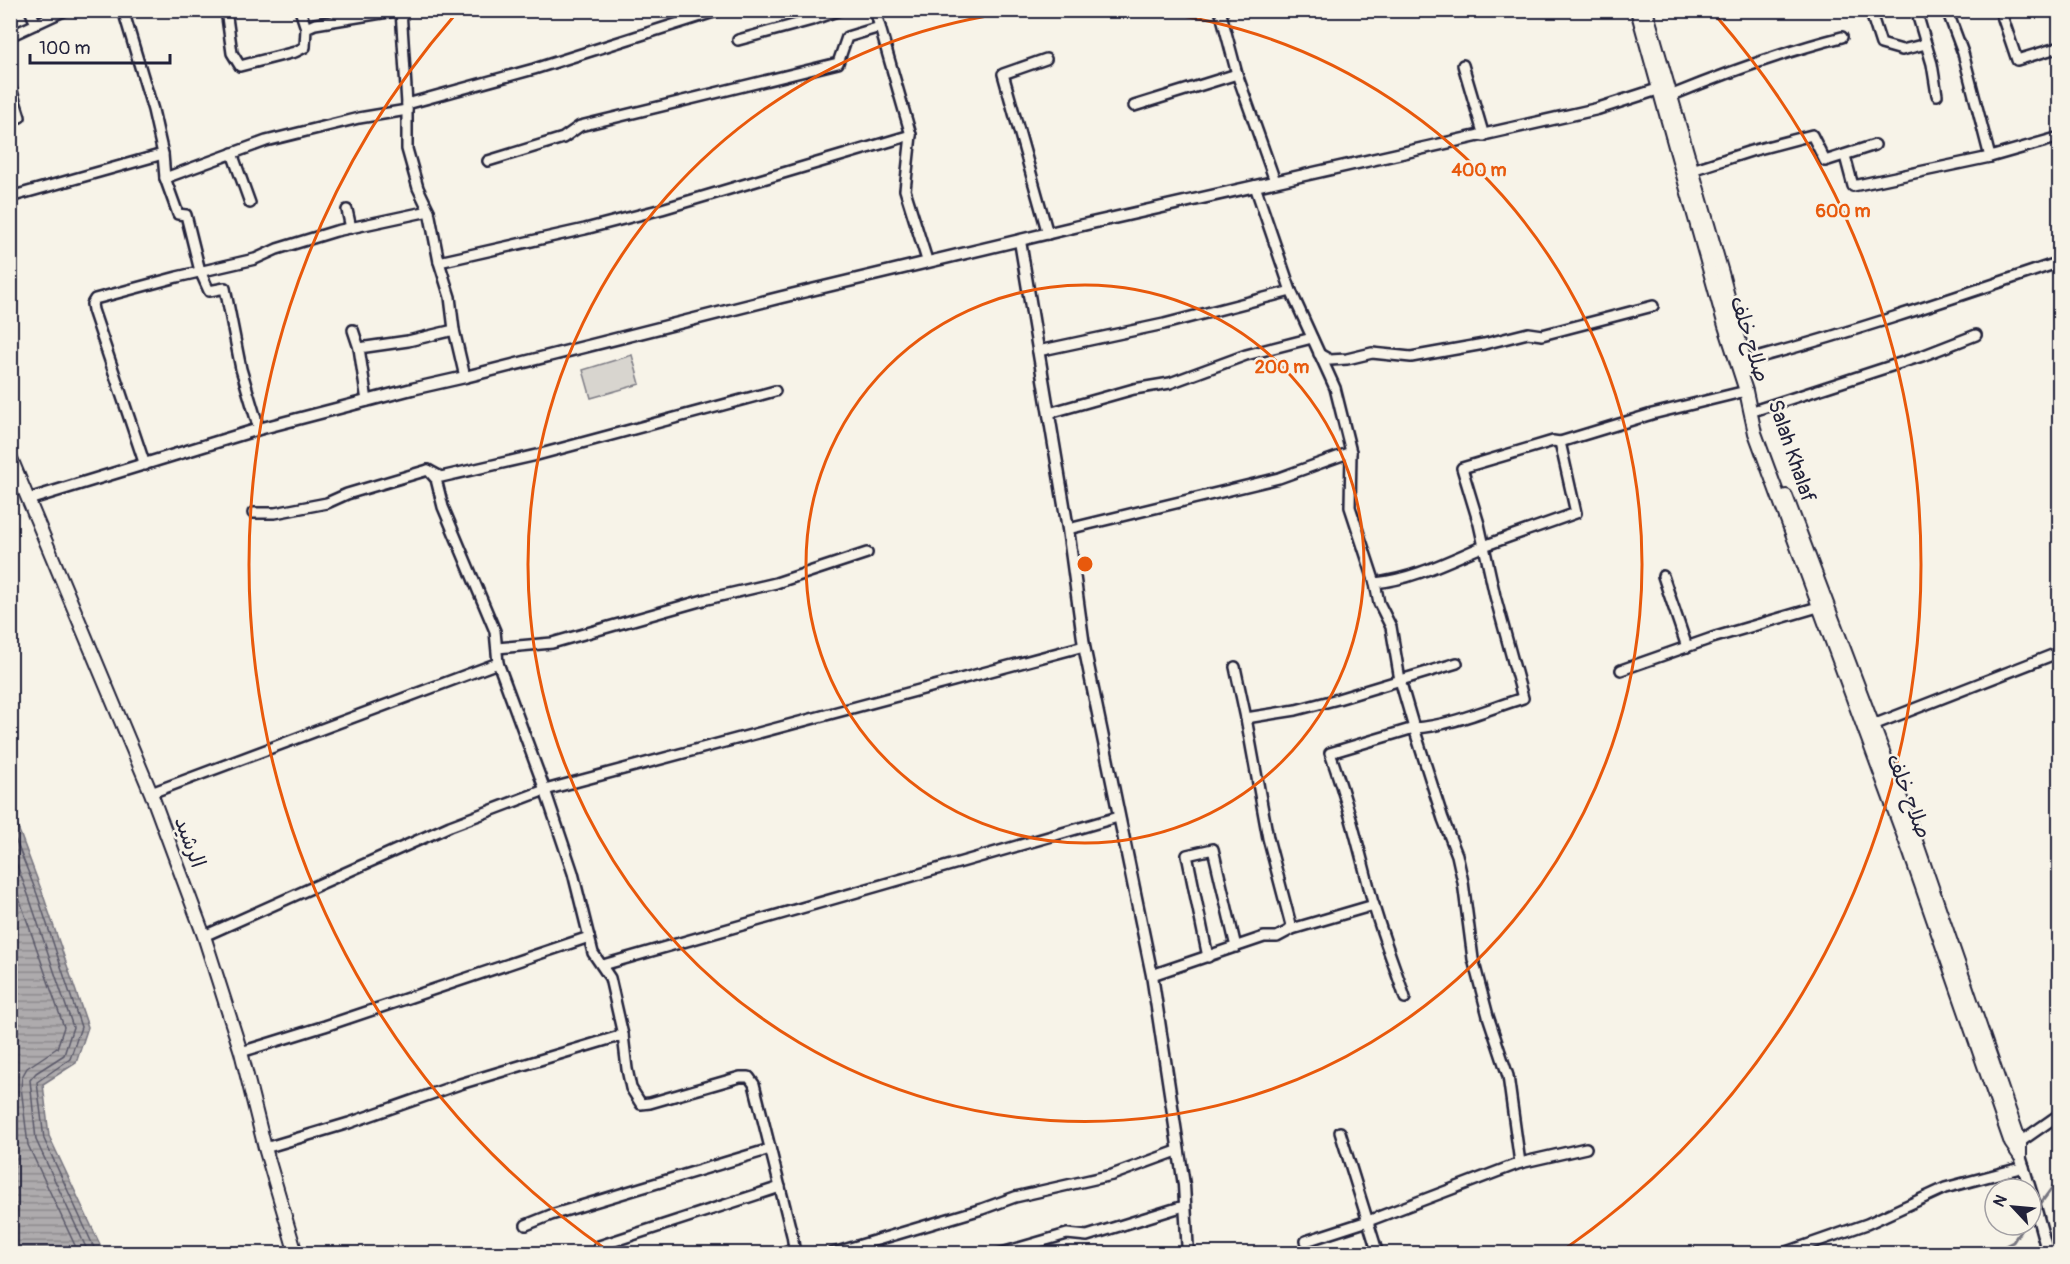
<svg xmlns="http://www.w3.org/2000/svg" width="2070" height="1264" font-family="Pangolin,'Playpen Sans Arabic',sans-serif">
<style>
.green{fill:#d8d5cf;stroke:#7d7c85;stroke-width:1.5}
.water{fill:url(#water-rules);stroke:#76747f;stroke-width:1.5}
.lines{fill:none;stroke-linecap:round;stroke-linejoin:round}
.shore{stroke:#5a5969;stroke-width:1.5}
.stream{stroke:#76747f;stroke-width:3}
.minor-casing{stroke:#22223b;stroke-width:14}
.tertiary-casing{stroke:#22223b;stroke-width:15}
.secondary-casing{stroke:#22223b;stroke-width:16}
.minor{stroke:#f7f3e8;stroke-width:9}
.tertiary{stroke:#f7f3e8;stroke-width:10}
.secondary{stroke:#f7f3e8;stroke-width:12}
.ring{fill:none;stroke:#e8590c;stroke-width:3}
.labels{text-anchor:middle;stroke-width:5;stroke-linejoin:round;paint-order:stroke}
.street-label{font-size:21px;fill:#22223b;stroke:#f7f3e8}
.centre{fill:#e8590c;stroke:#f7f3e8;stroke-width:3}
.ring-label{font-size:18px;text-anchor:middle;font-weight:bold;fill:#e8590c;stroke:#f7f3e8;stroke-width:5;stroke-linejoin:round;paint-order:stroke}
</style>
<defs>
<pattern id="water-rules" width="6" height="5" patternUnits="userSpaceOnUse" patternTransform="scale(1.5)"><rect width="6" height="5" fill="#aeabad"/><path d="M0 2.5h6" fill="none" stroke="#8d8b8e"/></pattern>
</defs>
<rect width="100%" height="100%" fill="#f7f3e8"/>
<filter id="ink" filterUnits="userSpaceOnUse"><feTurbulence type="fractalNoise" baseFrequency=".0167" numOctaves="2"/><feDisplacementMap in="SourceGraphic" scale="12" xChannelSelector="R" yChannelSelector="G"/><feConvolveMatrix kernelMatrix="1 2 1 2 8 2 1 2 1" color-interpolation-filters="sRGB"/></filter>
<g filter="url(#ink)">
<polygon class="green" points="632,355 640,384 591,398 583,370"/>
<polygon class="water" points="11,809 42,892 88,1027 76,1063 43,1084 49,1136 104,1253 11,1253"/>
<g class="lines">
<g class="shore">
<polyline points="10,826 37,894 81,1027 70,1059 37,1082 44,1139 97,1254"/>
<polyline points="10,847 29,897 73,1027 64,1055 36,1073 30,1080 36,1140 89,1254"/>
<polyline points="10,872 64,1027 57,1048 27,1068 22,1077 21,1087 28,1145 79,1254"/>
</g>
<g class="stream">
<polyline points="2038,1207 2060,1177"/>
<polyline points="1989,1254 2013,1242 2024,1225"/>
</g>
<defs>
<g id="minor">
<polyline points="30,10 36,24"/>
<polyline points="123,10 153,110 163,154 165,178 178,214 186,215 200,271 209,291 225,288 241,369 259,429"/>
<polyline points="226,10 232,53 240,66 295,52 305,47 306,28 315,24 400,10"/>
<polyline points="300,10 306,28"/>
<polyline points="401,10 407,104 407,149 418,188 429,211 439,262 450,297 454,330 465,377"/>
<polyline points="875,10 911,135 905,190 926,257"/>
<polyline points="1220,10 1237,74 1275,181"/>
<polyline points="1870,10 1881,44 1902,50 1926,44"/>
<polyline points="1916,10 1932,64 1937,95"/>
<polyline points="1947,10 1963,53 1990,157"/>
<polyline points="2000,10 2017,60 2060,47"/>
<polyline points="2028,10 2030,10"/>
<polyline points="10,36 66,10"/>
<polyline points="738,40 812,20 840,10"/>
<polyline points="1046,59 1003,74 1048,234"/>
<polyline points="1463,65 1484,136"/>
<polyline points="10,85 20,117"/>
<path d="M1670,96C1726,73 1783,52 1842,37"/>
<polyline points="407,104 534,69 720,10"/>
<polyline points="1134,106 1237,74"/>
<polyline points="232,153 250,203"/>
<polyline points="1845,156 1853,186 1990,157 2060,137"/>
<polyline points="488,161 563,138 580,126 838,63 847,37 880,27"/>
<polyline points="1692,170 1751,151 1812,135 1825,161 1875,145"/>
<polyline points="165,178 266,141 359,118 407,110"/>
<polyline points="1255,186 1291,291 1335,388 1351,452 1350,507 1375,583 1379,603 1391,627 1400,680 1414,728 1443,819 1457,855 1463,882 1473,959 1488,1016 1508,1076 1520,1163"/>
<polyline points="10,197 163,154"/>
<polyline points="347,210 351,228"/>
<polyline points="439,262 585,229 662,209 911,135"/>
<polyline points="353,330 359,348 367,401"/>
<polyline points="359,348 408,341 454,330"/>
<polyline points="1038,351 1164,324 1291,291"/>
<polyline points="1319,354 1330,360 1347,359 1372,353 1411,357 1484,344 1528,333 1542,335 1653,306"/>
<path d="M1745,361C1851,333 1956,297 2060,262"/>
<polyline points="1756,410 1922,356 1976,335"/>
<polyline points="1049,413 1134,389 1170,383 1246,355 1312,338"/>
<polyline points="145,465 93,310 92,304 95,299 177,277 255,259 277,249 336,231 429,211"/>
<polyline points="428,470 436,479 443,507 495,631 498,663 545,790 573,873 593,953 610,978 623,1035 627,1069 631,1088 641,1104 650,1103 740,1077 749,1077 754,1084 792,1235 795,1254"/>
<polyline points="253,513 275,513 327,503 347,494 428,470 441,477 537,455 775,391"/>
<polyline points="1068,529 1279,478 1351,452"/>
<polyline points="1663,576 1687,647"/>
<path d="M1375,583C1414,579 1448,561 1484,546C1515,534 1546,524 1576,513L1560,442"/>
<polyline points="497,648 552,643 707,599 776,583 867,553"/>
<polyline points="1235,667 1246,718 1268,838 1292,929"/>
<polyline points="1621,670 1712,638 1818,607"/>
<polyline points="1246,718 1296,710 1338,699 1457,663"/>
<polyline points="1873,725 2060,652"/>
<polyline points="151,793 498,663"/>
<polyline points="204,936 450,826 545,790 1084,646"/>
<polyline points="1208,957 1187,855 1213,849 1236,947"/>
<polyline points="603,965 1118,817"/>
<polyline points="1152,975 1264,937 1277,937 1292,929 1374,905"/>
<path d="M1405,998C1395,967 1382,935 1373,903C1360,852 1348,803 1330,753L1414,728C1450,726 1488,709 1523,698L1495,596L1479,524L1462,468L1553,441L1560,442L1652,414L1746,391"/>
<polyline points="241,1052 325,1026 589,937"/>
<polyline points="1340,1132 1378,1254"/>
<polyline points="2020,1142 2060,1114"/>
<polyline points="265,1148 349,1123 460,1084 623,1035"/>
<polyline points="526,1225 551,1215 770,1149"/>
<polyline points="1306,1241 1368,1221 1520,1163 1586,1148"/>
<polyline points="599,1246 780,1187"/>
<polyline points="778,1254 793,1249"/>
<polyline points="830,1254 982,1209 1015,1197 1112,1175 1177,1151"/>
<polyline points="998,1254 1067,1234 1087,1236 1184,1206"/>
<polyline points="1781,1254 1867,1224 1945,1188 2024,1167"/>
</g>
<g id="tertiary">
<polyline points="1020,241 1068,529 1084,646 1152,975 1184,1185 1188,1254"/>
<polyline points="30,499 259,429 412,389 465,377 782,297 1087,224 1597,109 1659,89 1667,88"/>
<polyline points="2020,1156 2030,1189"/>
<polyline points="2031,1192 2048,1254"/>
</g>
<g id="secondary">
<polyline points="1637,10 1725,326 1746,391 1755,433 1910,853 2011,1143 2020,1156"/>
<polyline points="1646,10 1722,273 1747,370"/>
<polyline points="10,456 151,793 204,936 241,1052 265,1148 296,1254"/>
<polyline points="1786,496 1907,815 2020,1142 2020,1154"/>
</g>
</defs>
<use href="#minor" class="minor-casing"/>
<use href="#tertiary" class="tertiary-casing"/>
<use href="#secondary" class="secondary-casing"/>
<use href="#minor" class="minor"/>
<use href="#tertiary" class="tertiary"/>
<use href="#secondary" class="secondary"/>
</g>
</g>
<g class="ring">
<circle cx="1085" cy="564" r="279"/>
<path d="M1148 11A557 557 0 1 1 1022 11"/>
<path d="M611 1253A836 836 0 0 1 454 16M1716 16A836 836 0 0 1 1559 1253"/>
</g>
<g class="labels">
<g class="street-label">
<text transform="translate(1750 339) rotate(73)" y="7">صلاح خلف</text>
<text transform="translate(1792 451) rotate(71)" y="7">Salah Khalaf</text>
<text transform="translate(1909 796) rotate(69)" y="7">صلاح خلف</text>
<text transform="translate(190 842) rotate(70)" y="7">الرشيد</text>
</g>
</g>
<circle cx="1085" cy="564" r="9" class="centre"/>
<g class="ring-label">
<text x="1479" y="176">400 m</text>
<text x="1843" y="217">600 m</text>
<text x="1282" y="373">200 m</text>
</g>
<rect width="2070" height="1264" fill="none" stroke="#f7f3e8" stroke-width="36"/>
<rect x="18" y="18" width="2034" height="1228" fill="none" stroke="#22223b" stroke-width="2" filter="url(#ink)"/>
<g transform="translate(2013 1207) rotate(296)"><circle r="28" fill="#f7f3e8" stroke="#a29fa3" stroke-width="1.5"/>
<path d="M0-4.5L10 22L0 15L-10 22Z" fill="#22223b"/>
<text y="-9" font-size="16" font-weight="bold" text-anchor="middle" fill="#22223b">N</text>
</g>
<path d="M30 54v9h140v-9" fill="none" stroke="#22223b" stroke-width="3"/>
<text x="39" y="54" font-size="18" fill="#22223b" stroke="#f7f3e8" stroke-width="4.5" paint-order="stroke">100 m</text>
</svg>
